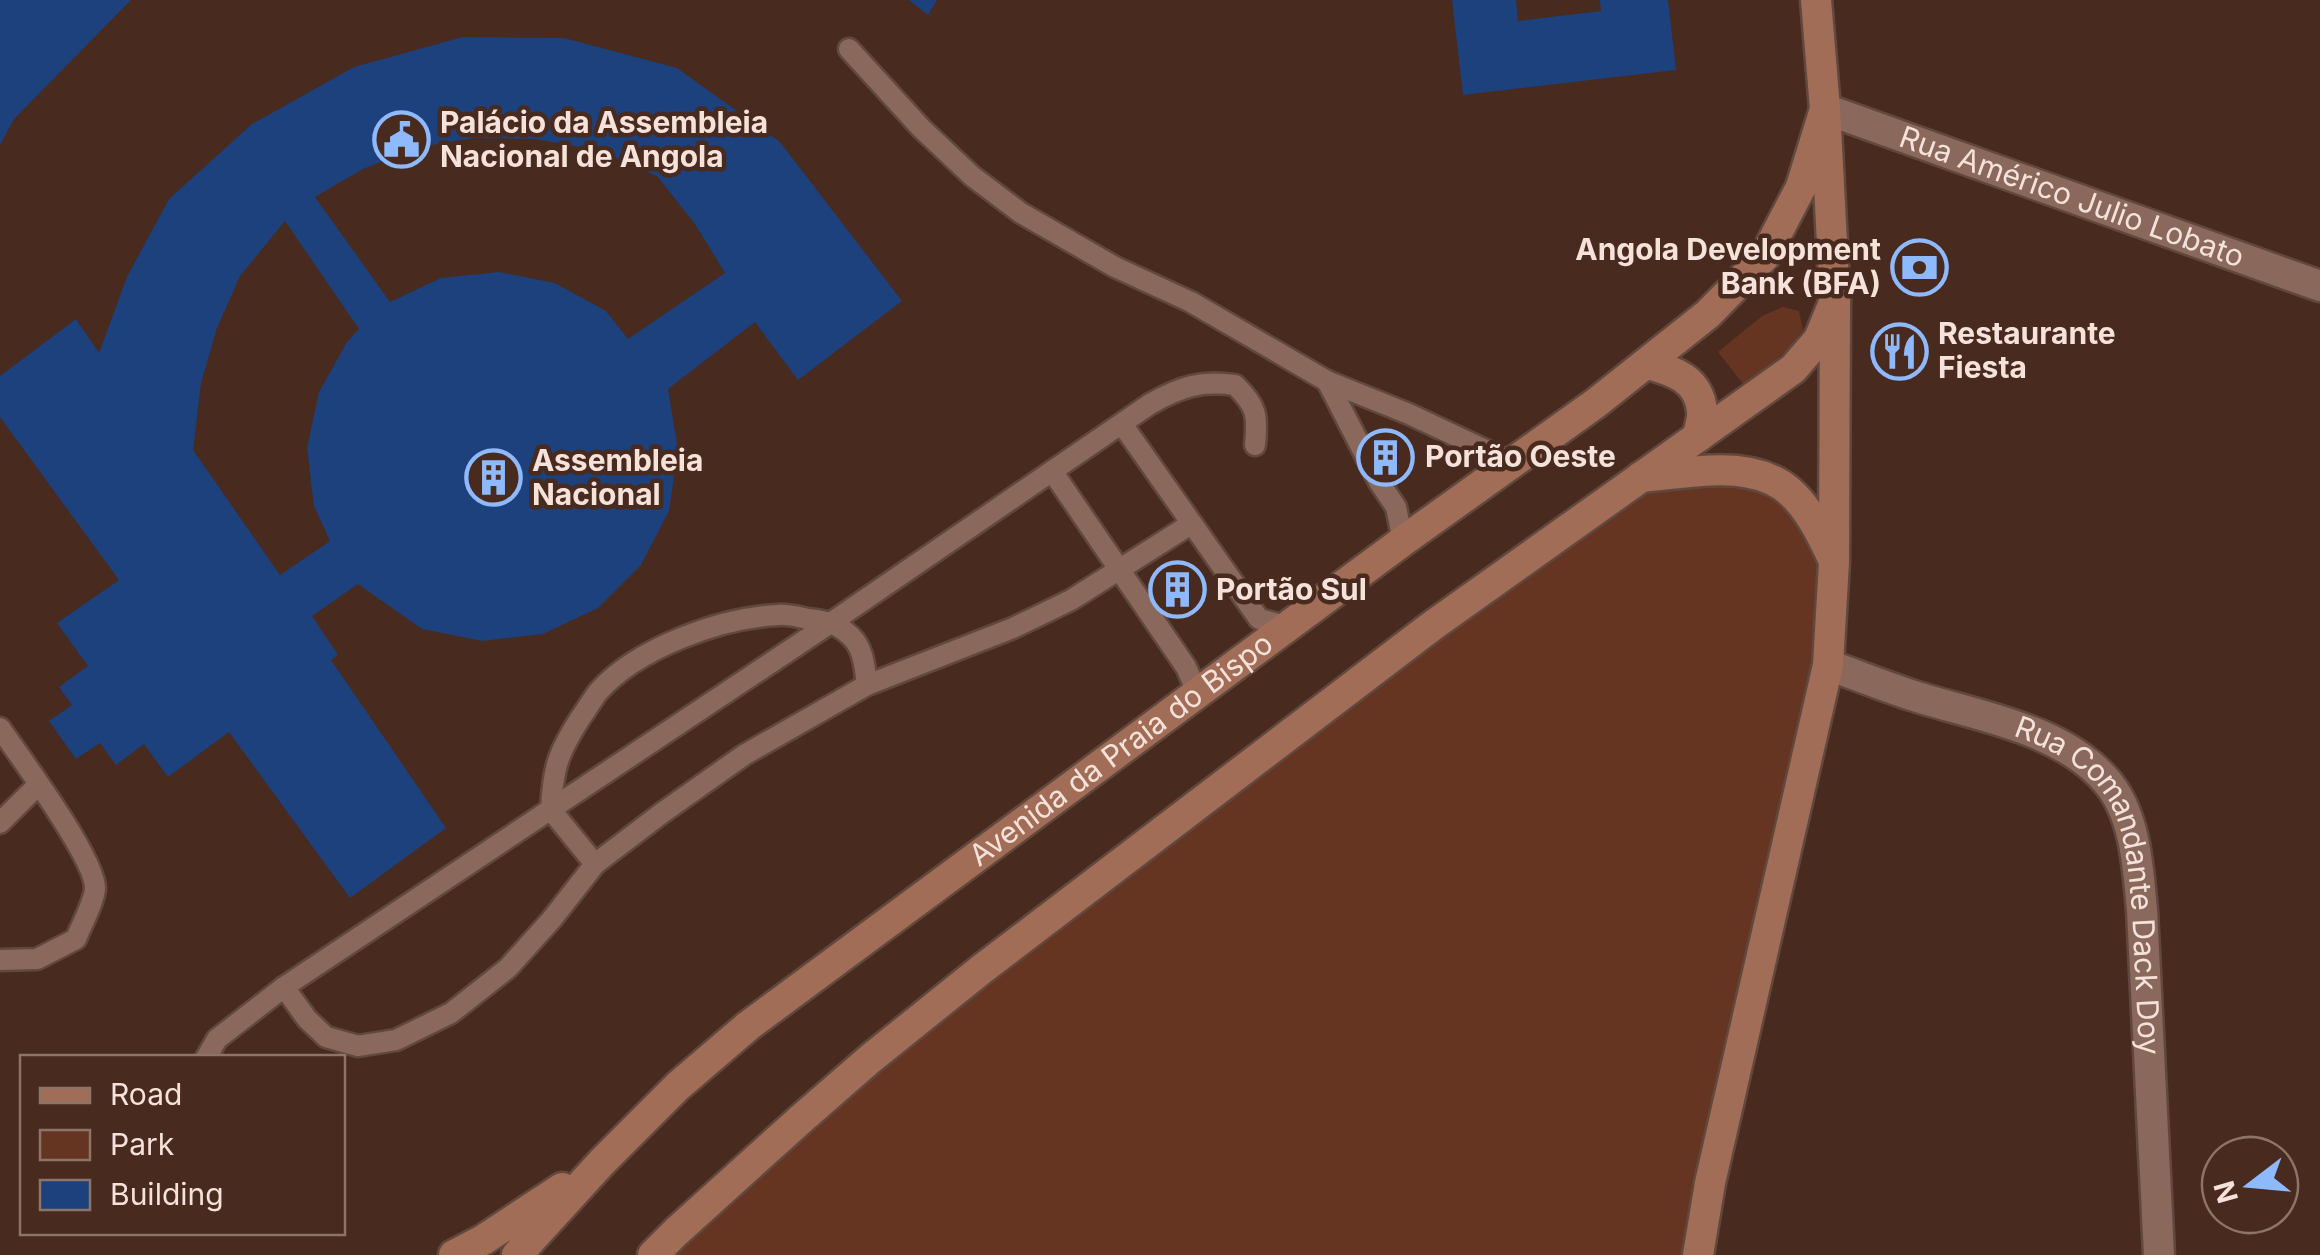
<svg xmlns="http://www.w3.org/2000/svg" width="2320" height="1255" font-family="Inter,sans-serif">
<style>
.green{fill:#653521}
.building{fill:#1c417c;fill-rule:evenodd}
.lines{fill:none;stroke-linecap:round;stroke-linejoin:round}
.lane-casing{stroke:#61483e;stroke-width:25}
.street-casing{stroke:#61483e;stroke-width:35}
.secondary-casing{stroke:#61483e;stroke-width:35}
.lane{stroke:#8a685b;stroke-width:20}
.street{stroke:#8a685b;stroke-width:30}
.secondary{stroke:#a26d57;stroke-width:30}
.labels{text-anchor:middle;stroke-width:9;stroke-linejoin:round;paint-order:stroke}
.poi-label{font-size:30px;font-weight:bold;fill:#f5e2da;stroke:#482a1e;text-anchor:start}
.street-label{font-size:30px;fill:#f5e2da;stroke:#482a1e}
</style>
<rect width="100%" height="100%" fill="#482a1e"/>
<g class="green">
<polygon points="1783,307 1799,311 1803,330 1789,349 1744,385 1718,352 1762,316"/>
<polygon points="1639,477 1773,480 1834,562 1698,1255 653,1255 800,1120"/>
</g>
<g class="building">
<polygon points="0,0 131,0 14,119 0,145"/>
<polygon points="909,0 937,0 928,15"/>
<polygon points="1452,0 1516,0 1518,21 1601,11 1600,0 1668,0 1676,70 1463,95"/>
<path d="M463,37L564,38L677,68L780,142L902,301L798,380L755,322L668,389L678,450L669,511L641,565L598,608L543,634L482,641L422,629L358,584L312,616L338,655L331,660L446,828L350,898L229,732L168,777L144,744L116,765L100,743L76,759L49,721L72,705L59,687L88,666L57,623L119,580L0,417V376L76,319L99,353L127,277L169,199L252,124L354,67ZM475,138L535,139L597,150L657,176L695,224L725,273L628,339L606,311L555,283L499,272L441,278L390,302L315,197L363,169L419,147ZM285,221L359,329L347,342L319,392L307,448L314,506L330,541L280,575L193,450L201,383L217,328L240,276Z"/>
<polygon points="1388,439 1404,462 1383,476 1367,453"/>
<polygon points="1185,561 1207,593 1168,619 1147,586"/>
</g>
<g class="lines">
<defs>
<g id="lane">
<polyline points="849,49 921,128 972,176 1021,213 1115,267 1191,302 1327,381 1409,414 1511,462"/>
<polyline points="1327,381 1379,482 1396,507 1403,541"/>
<polyline points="1122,424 1259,619 1289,627"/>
<polyline points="1052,471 1186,667 1198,694"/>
<path d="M0,728C20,757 95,858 95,888C95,900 81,926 76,939L37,959L0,960"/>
<polyline points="0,823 38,785"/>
<path d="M595,864L551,810C553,767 558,753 581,717C587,709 592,700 598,692C637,648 720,618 778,615C788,614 799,617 808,619C828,621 842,625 855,641C864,653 865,670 867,685"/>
<polyline points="284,987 307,1019 326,1037 358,1046 396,1040 451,1013 508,968 552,919 595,864 662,813 744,755 867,685 1013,628 1071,600 1191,524"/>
<path d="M206,1058L217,1039L284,987L832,622L1150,404C1180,387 1201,380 1235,385C1257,406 1258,416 1255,445"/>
</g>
<g id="street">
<path id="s1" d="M1825,109L2320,286"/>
<path id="s2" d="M1828,665C1854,674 1881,685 1908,694C1974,716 2063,727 2109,784C2136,818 2138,869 2142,910L2159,1255"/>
</g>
<g id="secondary">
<path d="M1648,364C1674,371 1699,379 1702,411C1703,419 1699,429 1698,437"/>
<path d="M1641,477C1682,474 1733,462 1772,480C1802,493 1820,531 1833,559"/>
<polyline points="454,1255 483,1240 562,1188"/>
<path id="s3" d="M517,1255L602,1162L678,1086L748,1026L1403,541L1596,403L1708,314L1765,256L1801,187L1825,109"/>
<polyline points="653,1255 676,1232 800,1120 870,1059 982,969 1432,626 1793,369 1819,339 1835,300"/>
<polyline points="1698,1255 1710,1183 1828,665 1834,562 1835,300 1825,109 1816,0"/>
</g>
</defs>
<use href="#lane" class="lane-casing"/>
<use href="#street" class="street-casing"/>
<use href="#secondary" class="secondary-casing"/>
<use href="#lane" class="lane"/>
<use href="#street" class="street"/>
<use href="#secondary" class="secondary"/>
</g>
<defs>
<symbol id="civic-ring" viewBox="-11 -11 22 22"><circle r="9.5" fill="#482a1e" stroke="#8eb9fc" stroke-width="1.5"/><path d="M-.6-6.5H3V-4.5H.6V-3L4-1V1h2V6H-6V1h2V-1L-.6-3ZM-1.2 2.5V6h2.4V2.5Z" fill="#8eb9fc"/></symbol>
<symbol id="bank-ring" viewBox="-11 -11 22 22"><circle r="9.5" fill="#482a1e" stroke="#8eb9fc" stroke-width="1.5"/><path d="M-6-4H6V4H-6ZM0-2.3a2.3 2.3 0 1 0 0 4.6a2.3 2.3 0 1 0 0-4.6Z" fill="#8eb9fc"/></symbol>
<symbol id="restaurant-ring" viewBox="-11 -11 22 22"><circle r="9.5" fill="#482a1e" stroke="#8eb9fc" stroke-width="1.5"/><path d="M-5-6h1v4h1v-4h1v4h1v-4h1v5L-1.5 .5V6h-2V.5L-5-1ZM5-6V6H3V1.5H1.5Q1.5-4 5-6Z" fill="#8eb9fc"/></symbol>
<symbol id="building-ring" viewBox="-11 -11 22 22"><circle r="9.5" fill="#482a1e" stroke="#8eb9fc" stroke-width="1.5"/><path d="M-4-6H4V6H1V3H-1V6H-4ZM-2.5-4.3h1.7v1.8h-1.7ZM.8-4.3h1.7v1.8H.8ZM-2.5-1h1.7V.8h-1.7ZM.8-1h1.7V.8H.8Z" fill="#8eb9fc"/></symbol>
</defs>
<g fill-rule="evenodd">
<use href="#civic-ring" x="370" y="108" width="63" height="63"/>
<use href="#bank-ring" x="1888" y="236" width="63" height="63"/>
<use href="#restaurant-ring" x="1868" y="320" width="63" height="63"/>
<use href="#building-ring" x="1354" y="426" width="63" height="63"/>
<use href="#building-ring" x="462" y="446" width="63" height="63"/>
<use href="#building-ring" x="1146" y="558" width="63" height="63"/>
</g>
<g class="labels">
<g class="poi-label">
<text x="440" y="133">Palácio da Assembleia<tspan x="440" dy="34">Nacional de Angola</tspan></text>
<text x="1881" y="260" text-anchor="end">Angola Development<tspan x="1881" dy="34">Bank (BFA)</tspan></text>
<text x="1938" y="344">Restaurante<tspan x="1938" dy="34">Fiesta</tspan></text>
<text x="1425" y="467">Portão Oeste</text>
<text x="532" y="471">Assembleia<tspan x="532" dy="34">Nacional</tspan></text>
<text x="1216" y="600">Portão Sul</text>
</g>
<g class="street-label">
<text dy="10" stroke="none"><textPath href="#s1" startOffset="262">Rua Américo Julio Lobato</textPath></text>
<text dy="10" stroke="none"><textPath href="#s3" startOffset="790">Avenida da Praia do Bispo</textPath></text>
<text dy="10" stroke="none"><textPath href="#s2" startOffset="392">Rua Comandante Dack Doy</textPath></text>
</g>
</g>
<rect x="20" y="1055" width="325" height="180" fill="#482a1e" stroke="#8d7469" stroke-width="2.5"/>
<rect x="40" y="1088" width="50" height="15" fill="#a26d57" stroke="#8d7469" stroke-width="2.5"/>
<text x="110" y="1105" font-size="30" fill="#f5e2da">Road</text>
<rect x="40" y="1130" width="50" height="30" fill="#653521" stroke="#8d7469" stroke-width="2.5"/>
<text x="110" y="1155" font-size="30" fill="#f5e2da">Park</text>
<rect x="40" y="1180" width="50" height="30" fill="#1c417c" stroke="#8d7469" stroke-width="2.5"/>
<text x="110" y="1205" font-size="30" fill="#f5e2da">Building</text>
<g transform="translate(2250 1185) rotate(254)"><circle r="48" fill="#482a1e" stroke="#8d7469" stroke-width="2.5"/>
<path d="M0-8L18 38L0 25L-18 38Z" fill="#8eb9fc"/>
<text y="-15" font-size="28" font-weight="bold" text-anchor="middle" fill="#f5e2da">N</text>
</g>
</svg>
